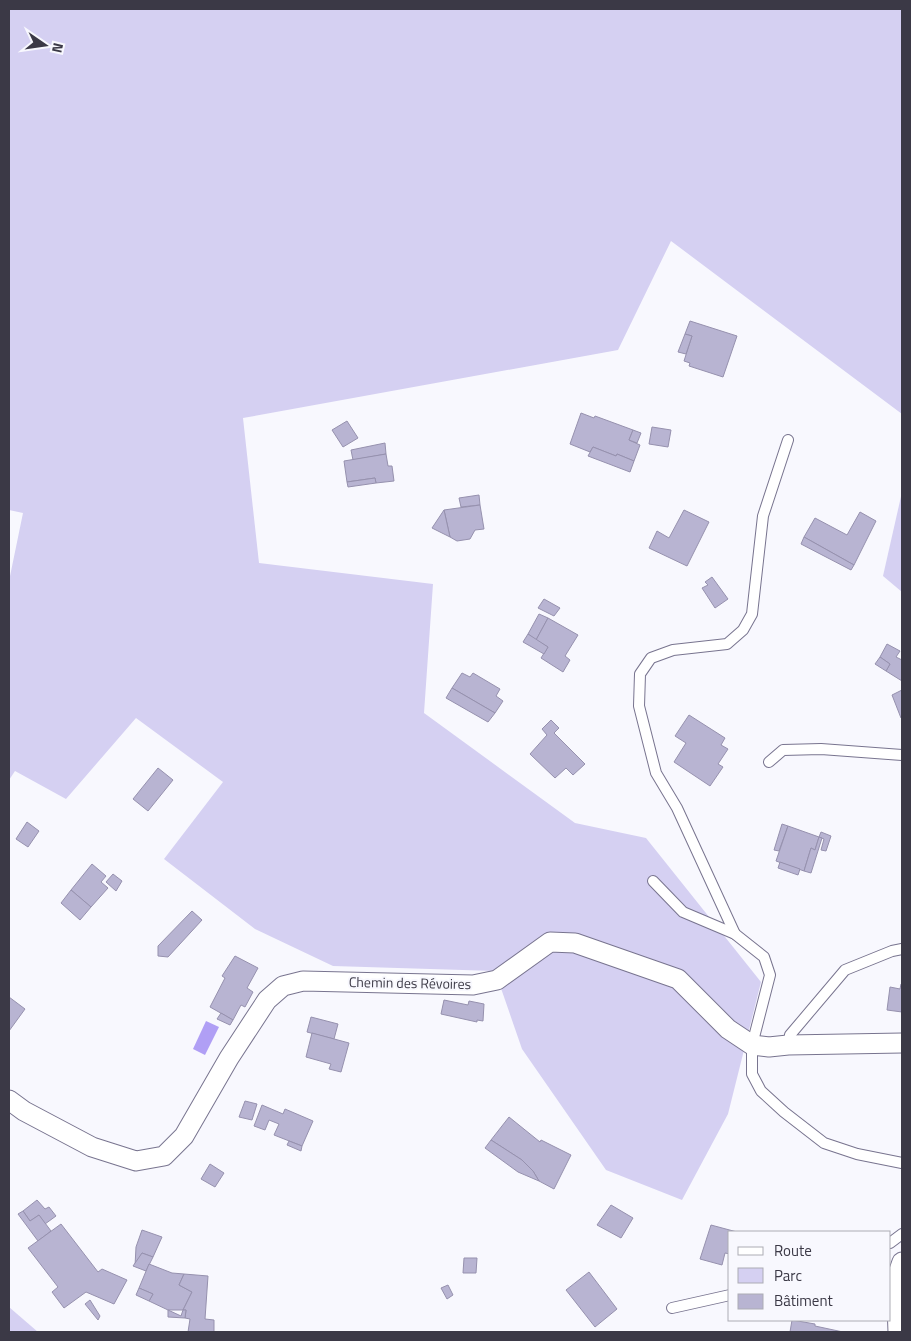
<svg xmlns="http://www.w3.org/2000/svg" width="911" height="1341" font-family="'Titillium Web',sans-serif">
<style>
.green{fill:#d5d0f2}
.water{fill:#b09ff5}
.building{fill:#b8b4d2;stroke:#9691ae}
.lines{fill:none;stroke-linecap:round;stroke-linejoin:round}
.service-casing{stroke:#78748f;stroke-width:12}
.minor-casing{stroke:#78748f;stroke-width:21}
.service{stroke:#fff;stroke-width:10}
.minor{stroke:#fff;stroke-width:19}
.labels{text-anchor:middle;stroke-width:4;stroke-linejoin:round;paint-order:stroke}
.street-label{font-size:14px;fill:#3b3946;stroke:#f8f8fe}
</style>
<rect width="100%" height="100%" fill="#f8f8fe"/>
<g class="green">
<polygon points="9,9 902,9 902,414 671,241 618,350 243,418 259,563 433,584 424,713 575,823 646,838 761,982 728,1114 682,1200 606,1170 522,1049 495,971 333,966 255,929 164,859 223,782 136,718 66,799 15,771 9,780 9,581 23,513 9,510"/>
<polygon points="902,492 902,592 883,576"/>
<polygon points="9,1307 38,1332 9,1332"/>
</g>
<polygon class="water" points="206,1021 219,1027 205,1055 193,1049"/>
<g class="building">
<polygon points="690,321 737,336 723,377 689,366 690,363 684,361 692,336 685,334"/>
<polygon points="685,334 692,336 686,354 678,352"/>
<polygon points="581,413 594,418 595,416 633,430 629,440 640,445 634,461 617,454 616,456 593,447 590,452 570,444"/>
<polygon points="347,421 358,438 343,447 332,430"/>
<polygon points="652,427 671,430 668,447 649,444"/>
<polygon points="633,430 641,433 637,443 629,440"/>
<polygon points="385,443 386,454 353,460 351,450"/>
<polygon points="593,447 616,456 617,454 634,461 630,472 588,456"/>
<polygon points="386,454 388,466 392,466 394,481 376,483 375,478 347,482 344,461"/>
<polygon points="375,478 376,483 348,487 347,482"/>
<polygon points="479,495 480,505 461,507 459,498"/>
<polygon points="480,505 484,529 475,530 470,539 457,541 450,537 444,510"/>
<polygon points="444,510 450,537 432,528"/>
<polygon points="684,510 709,522 687,566 649,548 657,531 669,538"/>
<polygon points="860,512 876,521 854,565 804,537 815,518 847,535"/>
<polygon points="804,537 854,565 851,570 801,544"/>
<polygon points="712,577 728,599 715,608 702,588 708,585 705,582"/>
<polygon points="544,599 560,608 554,616 538,608"/>
<polygon points="539,614 548,618 536,640 528,634"/>
<polygon points="548,618 578,635 565,656 570,660 563,672 541,658 548,647 536,640"/>
<polygon points="528,634 548,647 544,654 523,642"/>
<polygon points="887,644 900,651 896,657 902,660 902,681 886,671 890,664 880,657"/>
<polygon points="880,657 890,664 886,671 875,664"/>
<polygon points="462,673 470,677 473,673 500,689 496,696 503,701 495,713 452,688"/>
<polygon points="452,688 495,713 488,722 446,698"/>
<polygon points="902,690 902,717 901,718 892,695"/>
<polygon points="689,715 725,738 721,745 728,749 718,764 723,767 710,786 674,762 686,743 675,736"/>
<polygon points="551,720 559,728 554,733 585,764 573,775 566,768 555,778 530,754 547,735 542,729"/>
<polygon points="158,768 173,780 148,811 133,799"/>
<polygon points="27,822 39,831 28,847 16,839"/>
<polygon points="782,824 788,826 779,851 774,850"/>
<polygon points="788,826 819,837 815,850 811,848 804,871 776,861"/>
<polygon points="821,832 831,836 826,851 821,850 824,839 819,837"/>
<polygon points="819,837 822,838 811,873 804,871 811,848 815,850"/>
<polygon points="780,862 800,869 798,875 778,868"/>
<polygon points="92,864 106,876 101,882 108,888 91,907 71,890"/>
<polygon points="113,874 122,881 116,891 106,882"/>
<polygon points="71,890 91,907 80,920 61,903"/>
<polygon points="192,911 202,920 168,957 158,956 158,946"/>
<polygon points="235,956 258,968 247,988 253,992 245,1007 241,1005 233,1020 210,1007 225,978 222,976"/>
<polygon points="901,984 902,984 902,1012 887,1010 890,987 900,989"/>
<polygon points="9,997 25,1009 9,1031"/>
<polygon points="444,1000 468,1005 469,1001 484,1004 483,1021 477,1020 477,1022 441,1014"/>
<polygon points="221,1013 233,1020 230,1025 217,1019"/>
<polygon points="311,1017 338,1024 334,1039 307,1032"/>
<polygon points="312,1033 349,1043 341,1072 329,1069 331,1064 306,1057"/>
<polygon points="245,1101 257,1104 252,1120 239,1117"/>
<polygon points="262,1105 283,1114 285,1109 313,1121 302,1146 274,1135 279,1124 269,1120 265,1130 254,1126"/>
<polygon points="509,1117 540,1142 541,1140 571,1155 554,1189 539,1181 533,1171 522,1160 491,1140"/>
<polygon points="491,1140 522,1160 533,1171 539,1181 518,1172 485,1148"/>
<polygon points="289,1141 302,1146 301,1151 287,1145"/>
<polygon points="210,1164 224,1173 215,1187 201,1179"/>
<polygon points="37,1200 45,1209 49,1207 56,1216 45,1224 39,1215 30,1221 23,1211"/>
<polygon points="611,1205 633,1218 621,1238 597,1225"/>
<polygon points="23,1211 30,1221 39,1215 51,1231 38,1241 18,1214"/>
<polygon points="61,1224 98,1272 102,1269 127,1280 114,1304 86,1292 64,1308 52,1292 58,1287 28,1248"/>
<polygon points="711,1225 737,1232 730,1232 730,1254 725,1253 722,1265 700,1259"/>
<polygon points="142,1230 162,1237 153,1257 142,1253 135,1266 136,1247"/>
<polygon points="142,1253 153,1257 146,1271 133,1266"/>
<polygon points="464,1258 477,1258 476,1273 463,1273"/>
<polygon points="149,1264 172,1273 184,1274 179,1285 192,1292 183,1310 168,1310 149,1301 153,1294 139,1288"/>
<polygon points="589,1272 617,1309 595,1327 566,1290"/>
<polygon points="184,1274 208,1276 205,1319 214,1320 214,1332 188,1332 190,1319 185,1318 186,1310 183,1310 192,1292 179,1285"/>
<polygon points="448,1285 453,1295 447,1299 441,1288"/>
<polygon points="139,1288 153,1294 149,1301 136,1295"/>
<polygon points="90,1300 100,1316 98,1320 85,1304"/>
<polygon points="168,1310 181,1316 183,1310 186,1310 185,1318 168,1317"/>
<polygon points="792,1320 815,1324 815,1326 843,1332 790,1332"/>
</g>
<g class="lines">
<defs>
<g id="service">
<polyline points="769,762 783,750 821,749 902,755"/>
<polyline points="653,881 683,912 735,934 764,957 770,975 752,1045 752,1074 761,1091 784,1112 824,1143 857,1154 902,1163"/>
<polyline points="735,934 677,808 656,773 639,706 640,674 651,658 673,650 727,644 743,630 752,614 763,516 788,440"/>
<polyline points="788,1045 790,1035 845,970 892,951 902,949"/>
<polyline points="890,1243 902,1234"/>
<polyline points="672,1308 730,1295"/>
</g>
<g id="minor">
<polyline points="9,1100 24,1111 92,1147 136,1161 164,1156 184,1136 229,1058 267,1000 283,986 303,981 473,985 497,980 550,942 575,943 678,979 728,1029 752,1045 769,1047 788,1045 902,1043"/>
<polyline points="898,1332 896,1279 902,1262"/>
</g>
</defs>
<use href="#service" class="service-casing"/>
<use href="#minor" class="minor-casing"/>
<use href="#service" class="service"/>
<use href="#minor" class="minor"/>
</g>
<g class="labels">
<g class="street-label">
<text transform="translate(410 983) rotate(1)" y="5">Chemin des Révoires</text>
</g>
</g>
<rect width="911" height="1341" fill="none" stroke="#3b3946" stroke-width="20"/>
<rect x="728" y="1231" width="162" height="90" fill="#f8f8fe" stroke="#acacb4"/>
<rect x="738" y="1247" width="25" height="8" fill="#ffffff" stroke="#acacb4"/>
<text x="774" y="1256" font-size="15" fill="#3b3946">Route</text>
<rect x="738" y="1268" width="25" height="15" fill="#d5d0f2" stroke="#acacb4"/>
<text x="774" y="1281" font-size="15" fill="#3b3946">Parc</text>
<rect x="738" y="1294" width="25" height="15" fill="#b8b4d2" stroke="#acacb4"/>
<text x="774" y="1306" font-size="15" fill="#3b3946">Bâtiment</text>
<g transform="translate(45 45) rotate(103)" stroke="#f8f8fe" stroke-width="4" paint-order="stroke">
<path d="M0-4L9 19L0 12L-9 19Z" fill="#3b3946"/>
<text y="-8" font-size="14" font-weight="bold" text-anchor="middle" fill="#3b3946">N</text>
</g>
</svg>
